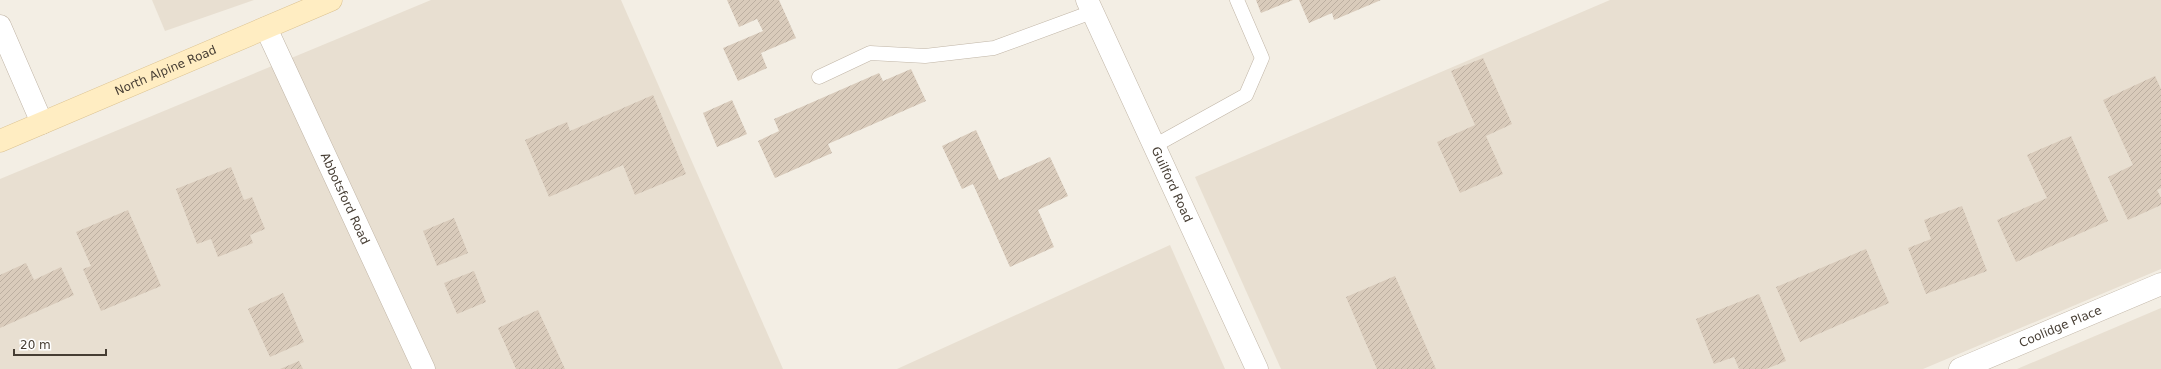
<svg xmlns="http://www.w3.org/2000/svg" width="2161" height="369" font-family="'DejaVu Sans',sans-serif">
<style>
.residential{fill:#e8dfd1}
.building{fill:url(#building-hatch)}
.lines{fill:none;stroke-linecap:round;stroke-linejoin:round}
.service-casing{stroke:#c0b5a6;stroke-width:15}
.minor-casing{stroke:#c0b5a6;stroke-width:23}
.tertiary-casing{stroke:#c0b5a6;stroke-width:23}
.secondary-casing{stroke:#dbc291;stroke-width:23}
.service{stroke:#fff;stroke-width:14}
.minor{stroke:#fff;stroke-width:22}
.tertiary{stroke:#fff;stroke-width:22}
.secondary{stroke:#ffedc2;stroke-width:22}
.labels{text-anchor:middle;stroke-width:3.5;stroke-linejoin:round;paint-order:stroke}
.street-label{font-size:12px;fill:#463d33;stroke:#fff}
</style>
<defs>
<pattern id="building-hatch" width="6" height="6" patternUnits="userSpaceOnUse"><rect width="6" height="6" fill="#d9cbbb"/><path d="M-1 1l2-2M0 6l6-6M5 7l2-2" fill="none" stroke="#bcafa1"/></pattern>
</defs>
<rect width="100%" height="100%" fill="#f3eee4"/>
<g class="residential">
<polygon points="152,0 254,0 165,31"/>
<polygon points="431,0 621,0 783,369 0,369 0,179"/>
<polygon points="1610,0 2161,0 2161,269 1923,369 1281,369 1195,177"/>
<polygon points="1170,245 1225,369 897,369"/>
<polygon points="2161,308 2161,369 2017,369"/>
</g>
<g class="building">
<polygon points="727,0 779,0 796,38 761,53 767,68 738,81 723,48 763,31 757,19 739,27"/>
<polygon points="1256,0 1293,0 1261,13"/>
<polygon points="1299,0 1381,0 1334,20 1332,13 1309,23"/>
<polygon points="1483,58 1512,124 1486,136 1503,174 1460,193 1437,142 1475,125 1451,71"/>
<polygon points="911,69 926,101 828,144 832,153 775,178 758,141 779,131 774,119 879,73 883,81"/>
<polygon points="2155,76 2161,89 2161,188 2157,190 2161,198 2161,205 2128,220 2108,177 2133,165 2103,100"/>
<polygon points="653,95 686,174 635,195 623,165 549,197 525,140 567,122 570,131"/>
<polygon points="732,100 747,134 717,147 703,113"/>
<polygon points="976,130 999,180 1050,157 1068,196 1038,210 1054,247 1010,267 973,184 962,189 942,146"/>
<polygon points="2071,136 2108,221 2016,262 1997,220 2047,198 2027,155"/>
<polygon points="231,167 244,200 252,197 265,229 250,235 253,243 218,257 211,239 197,244 176,189"/>
<polygon points="1962,206 1987,271 1926,294 1908,248 1931,239 1924,220"/>
<polygon points="128,210 161,286 101,311 83,269 91,266 76,232"/>
<polygon points="454,218 468,253 437,266 423,231"/>
<polygon points="1866,249 1889,303 1800,342 1776,287"/>
<polygon points="26,263 34,280 61,267 74,295 0,328 0,275"/>
<polygon points="474,271 486,302 457,314 444,283"/>
<polygon points="1395,276 1436,369 1377,369 1346,297"/>
<polygon points="283,293 304,342 270,357 248,309"/>
<polygon points="1759,294 1786,361 1766,369 1739,369 1734,357 1714,364 1696,319"/>
<polygon points="538,310 565,369 516,369 498,328"/>
<polygon points="299,361 303,369 280,369"/>
</g>
<g class="lines">
<defs>
<g id="service">
<polyline points="819,77 870,53 925,56 994,48 1092,12"/>
<polyline points="1154,146 1246,95 1262,58 1237,0"/>
</g>
<g id="minor">
<polyline points="0,26 42,123"/>
<path id="s1" d="M266,28L424,369"/>
<path id="s2" d="M1960,369L2161,284"/>
</g>
<g id="tertiary">
<path id="s3" d="M1087,0L1257,369"/>
</g>
<g id="secondary">
<path id="s4" d="M0,141L331,0"/>
</g>
</defs>
<use href="#service" class="service-casing"/>
<use href="#minor" class="minor-casing"/>
<use href="#tertiary" class="tertiary-casing"/>
<use href="#secondary" class="secondary-casing"/>
<use href="#service" class="service"/>
<use href="#minor" class="minor"/>
<use href="#tertiary" class="tertiary"/>
<use href="#secondary" class="secondary"/>
</g>
<g class="labels">
<g class="street-label">
<text dy="4" stroke="none"><textPath href="#s4" startOffset="180">North Alpine Road</textPath></text>
<text dy="4" stroke="none"><textPath href="#s3" startOffset="203">Guilford Road</textPath></text>
<text dy="4" stroke="none"><textPath href="#s1" startOffset="188">Abbotsford Road</textPath></text>
<text dy="4" stroke="none"><textPath href="#s2" startOffset="109">Coolidge Place</textPath></text>
</g>
</g>
<path d="M14 349v6h92v-6" fill="none" stroke="#463d33" stroke-width="2"/>
<text x="20" y="349" font-size="12" fill="#463d33" stroke="#ffffff" stroke-width="3" paint-order="stroke">20 m</text>
</svg>
